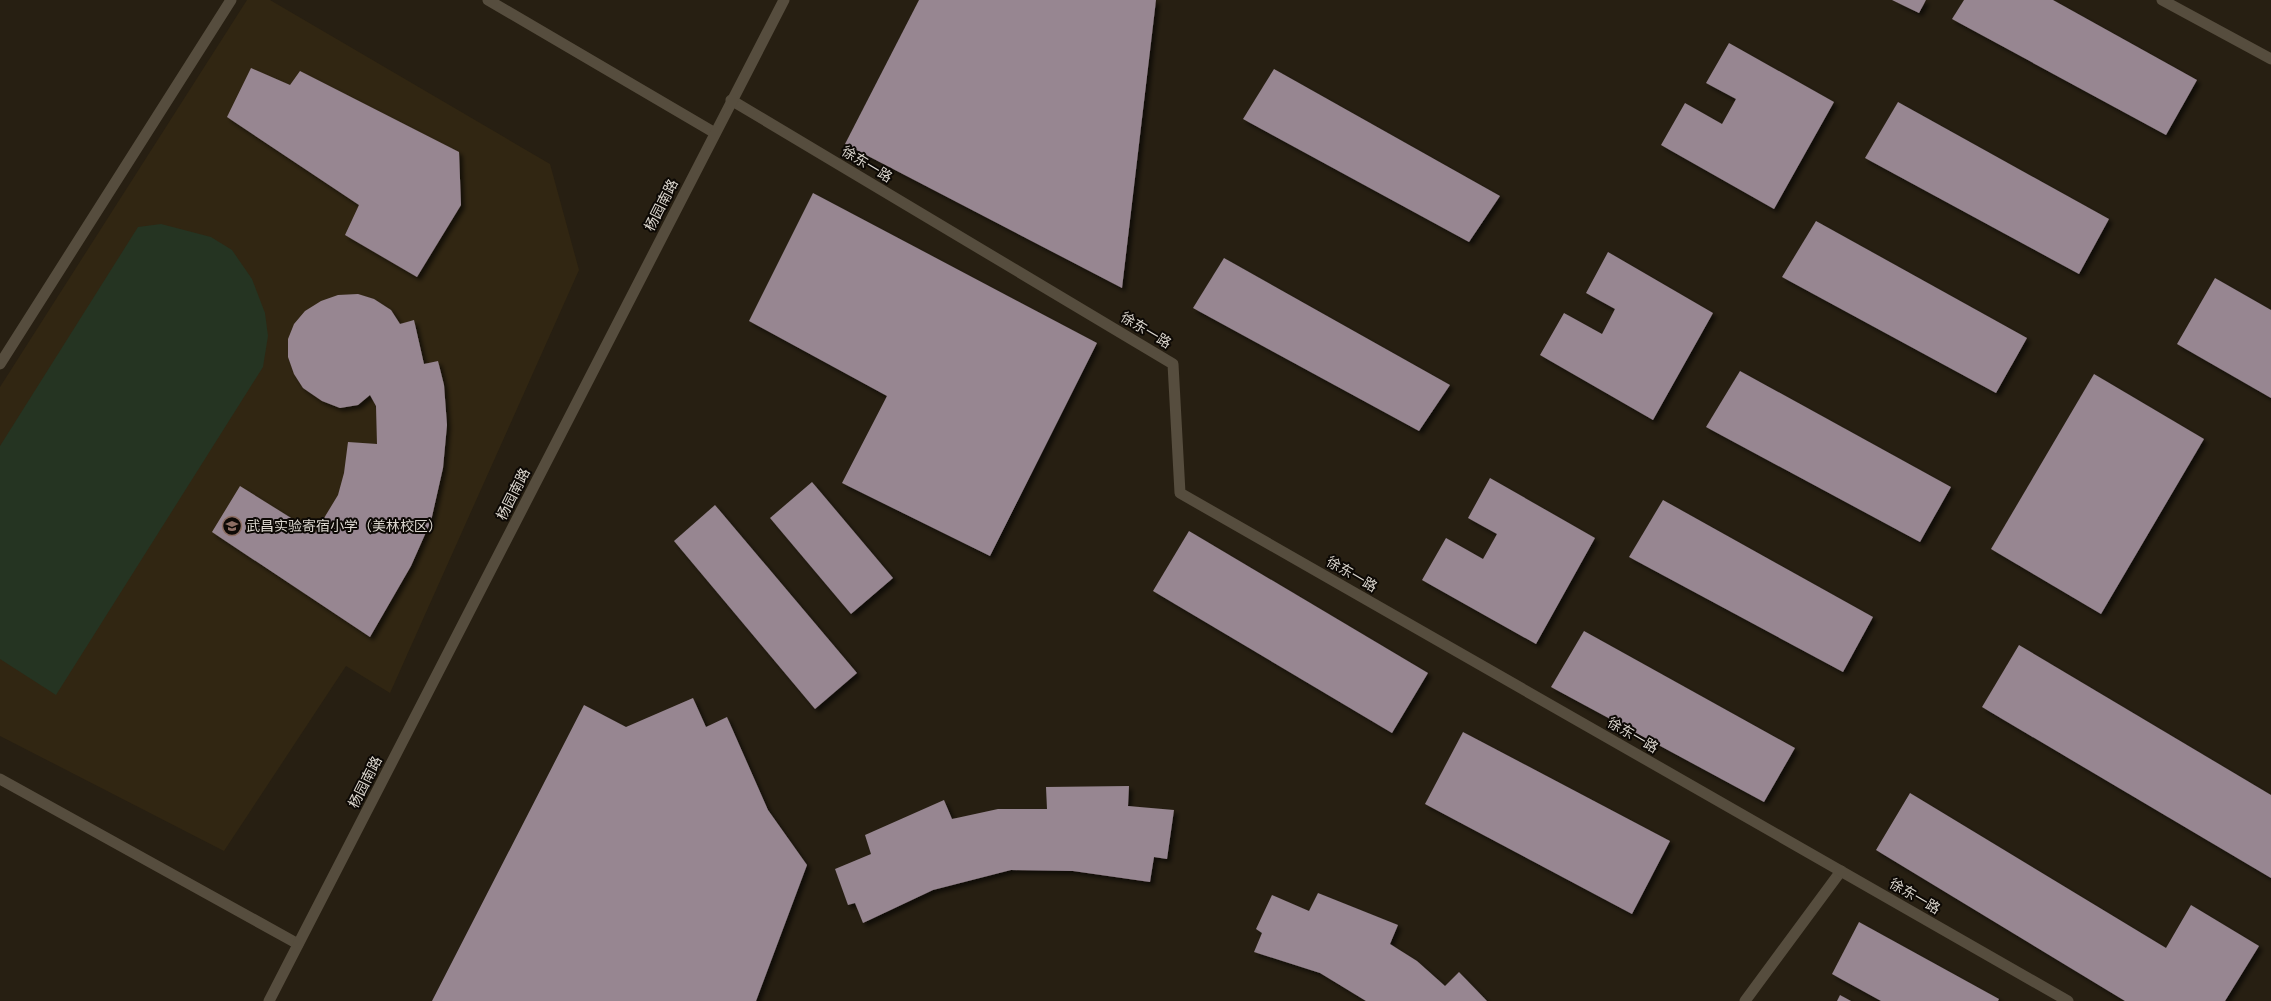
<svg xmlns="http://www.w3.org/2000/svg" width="2271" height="1001" font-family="'Varela Round','Noto Sans SC',sans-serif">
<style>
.built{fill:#312612}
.green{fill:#253422}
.building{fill:#978691;filter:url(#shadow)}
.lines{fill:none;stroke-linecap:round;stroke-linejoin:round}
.minor{stroke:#564d3e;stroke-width:11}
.tertiary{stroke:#564d3e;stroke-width:11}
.labels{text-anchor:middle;stroke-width:4;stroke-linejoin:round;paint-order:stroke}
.street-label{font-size:14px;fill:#dcd7cf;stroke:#0d0905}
.poi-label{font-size:14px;fill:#dcd7cf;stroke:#0d0905;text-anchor:start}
</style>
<defs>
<filter id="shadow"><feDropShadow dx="3.5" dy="3.5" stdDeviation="2" flood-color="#0009"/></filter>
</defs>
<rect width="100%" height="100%" fill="#271f12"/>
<polygon class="built" points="247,0 270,0 550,164 579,270 390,693 346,666 224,851 0,736 0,387"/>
<polygon class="green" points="161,224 211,237 232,250 252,279 265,313 268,336 263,367 56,695 0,659 0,446 138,227"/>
<g class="building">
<polygon points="919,0 1156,0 1122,288 845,144"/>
<polygon points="1892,0 1926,0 1919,13"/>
<polygon points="1964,0 2053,0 2197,80 2166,135 1952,19"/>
<polygon points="1729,43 1834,102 1774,209 1661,145 1685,103 1722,124 1736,99 1706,83"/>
<polygon points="251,68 290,85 300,71 459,152 461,205 417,277 345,235 359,205 227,117"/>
<polygon points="1274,69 1500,196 1469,242 1243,119"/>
<polygon points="1898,102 2109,219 2079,274 1865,158"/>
<polygon points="813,193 1097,343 990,556 842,483 887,396 749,321"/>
<polygon points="1816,221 2027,338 1996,393 1782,277"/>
<polygon points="1608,252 1713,313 1653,420 1540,355 1564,313 1602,334 1615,309 1586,293"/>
<polygon points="1224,258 1450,385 1419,431 1193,308"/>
<polygon points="2215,278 2271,310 2271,398 2177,344"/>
<polygon points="358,294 374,299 391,310 400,324 414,320 424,364 438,361 444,385 447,425 443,468 431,521 411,566 370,637 212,532 240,486 315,533 338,495 344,473 348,442 377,444 376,406 370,395 358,405 340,408 322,401 303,388 294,374 288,357 288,339 294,324 305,311 321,301 338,295"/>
<polygon points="1740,371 1951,487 1920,542 1706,427"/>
<polygon points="2094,374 2204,439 2101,614 1991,549"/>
<polygon points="1490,478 1595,538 1536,644 1422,580 1446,538 1483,559 1497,534 1468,518"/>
<polygon points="812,482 893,578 851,614 770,518"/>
<polygon points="1663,500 1873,617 1843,672 1629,557"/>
<polygon points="715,505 857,673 815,709 674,541"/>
<polygon points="1189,531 1428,673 1392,733 1153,591"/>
<polygon points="1584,631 1795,748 1764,802 1551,687"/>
<polygon points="2019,645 2271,795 2271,878 1982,707"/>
<polygon points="693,698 706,727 727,717 768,810 807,865 756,1001 432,1001 584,705 626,727"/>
<polygon points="1463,732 1670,841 1632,914 1425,804"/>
<polygon points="1129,786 1128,806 1174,810 1167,859 1154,857 1150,882 1073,871 1011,870 933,890 863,923 855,903 848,905 835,869 871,854 865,835 944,800 952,819 998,809 1047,809 1046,787"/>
<polygon points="1910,793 2166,948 2191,905 2259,946 2225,1001 2125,1001 1876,850"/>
<polygon points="1318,893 1398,925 1390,944 1417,961 1445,986 1459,972 1487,1001 1366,1001 1320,973 1254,952 1262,933 1256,929 1272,895 1309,911"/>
<polygon points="1859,922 1999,999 1998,1001 1881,1001 1832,974"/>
<polygon points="1840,995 1851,1001 1837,1001"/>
</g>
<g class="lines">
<g class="minor">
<polyline points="488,0 715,133"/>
<polyline points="0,364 231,0"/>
<polyline points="0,779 298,944"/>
<polyline points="1745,1001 1841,871"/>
</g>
<g class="tertiary">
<polyline points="2162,0 2271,59"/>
<polyline points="731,100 1173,364 1180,493 2068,1001"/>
<polyline points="269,1001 784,0"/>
</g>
</g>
<defs>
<symbol id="school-ring" viewBox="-11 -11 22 22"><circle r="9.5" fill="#0d0905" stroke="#8d6e63" stroke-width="1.5"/><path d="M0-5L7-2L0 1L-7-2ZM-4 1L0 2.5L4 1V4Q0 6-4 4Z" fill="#8d6e63"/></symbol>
</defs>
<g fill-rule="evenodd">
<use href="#school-ring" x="221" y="515" width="22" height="22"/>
</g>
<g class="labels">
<g class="street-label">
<text transform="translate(867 164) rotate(31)" y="5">徐东一路</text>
<text transform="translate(661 205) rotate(-63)" y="5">杨园南路</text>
<text transform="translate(1146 330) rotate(31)" y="5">徐东一路</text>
<text transform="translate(513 494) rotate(-63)" y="5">杨园南路</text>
<text transform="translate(1352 574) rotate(30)" y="5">徐东一路</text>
<text transform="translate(1633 735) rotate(30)" y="5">徐东一路</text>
<text transform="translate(365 782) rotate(-63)" y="5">杨园南路</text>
<text transform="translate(1915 896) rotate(30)" y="5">徐东一路</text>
</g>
<g class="poi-label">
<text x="246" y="531">武昌实验寄宿小学（美林校区）</text>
</g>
</g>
</svg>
